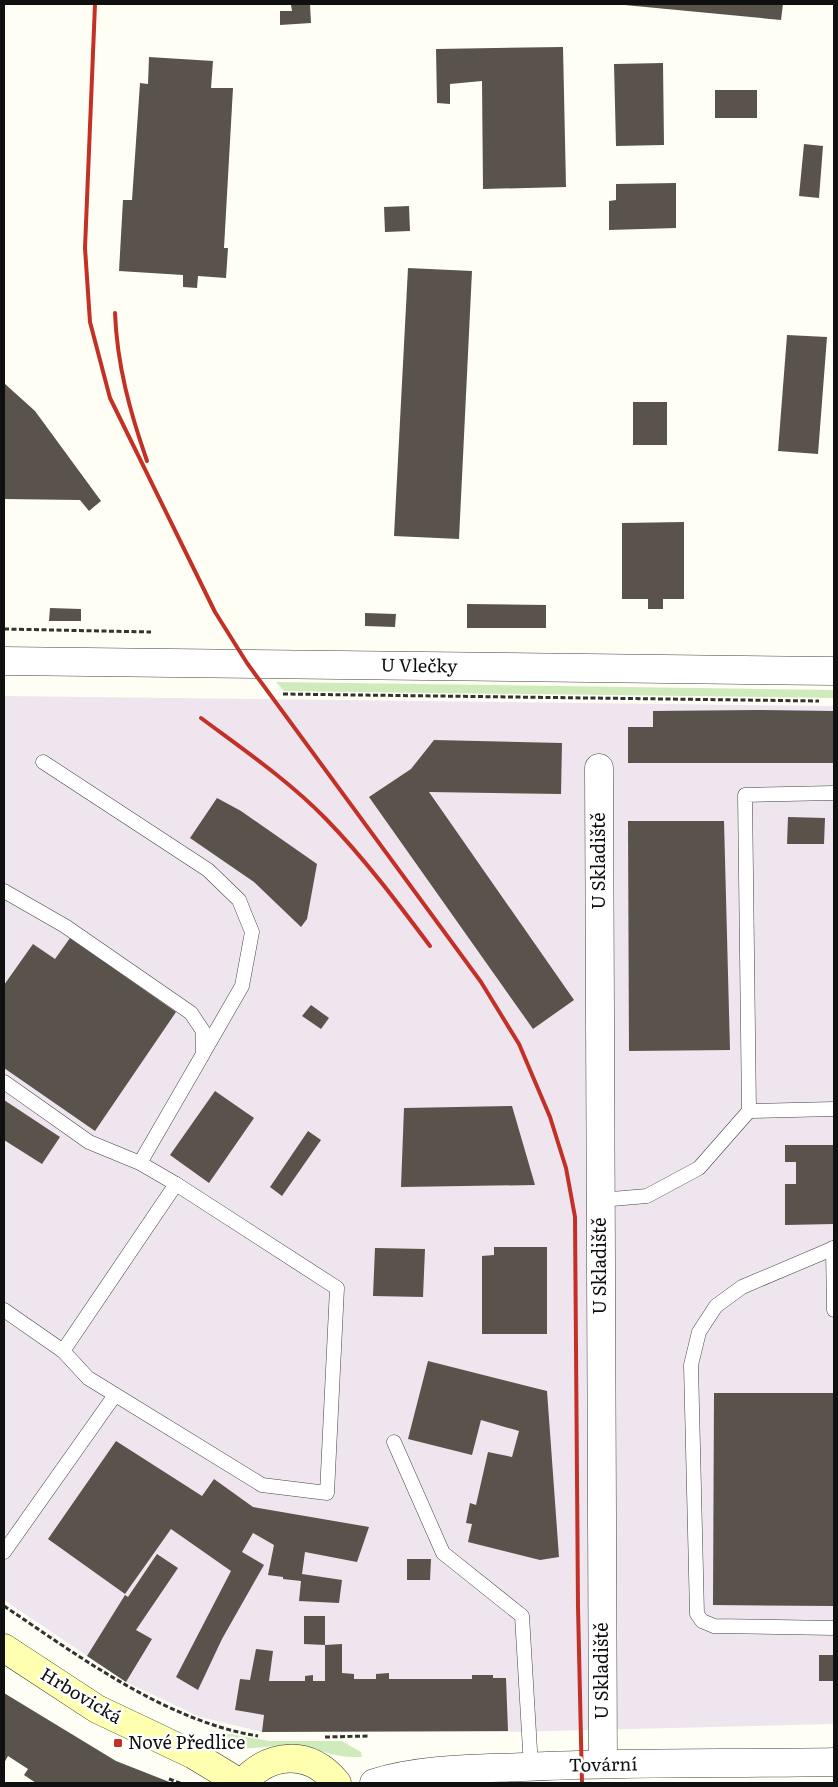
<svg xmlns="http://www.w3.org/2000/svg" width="838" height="1787" font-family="Literata,serif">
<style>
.industrial{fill:#eee5ee}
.green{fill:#cfebbc}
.building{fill:#59534c}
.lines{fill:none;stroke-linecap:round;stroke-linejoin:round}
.service-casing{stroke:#434343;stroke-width:15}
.minor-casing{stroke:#434343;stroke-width:29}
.tertiary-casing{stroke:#434343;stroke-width:29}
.secondary-casing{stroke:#323232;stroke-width:29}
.path{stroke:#323232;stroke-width:3;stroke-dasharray:5 2.5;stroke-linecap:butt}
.service{stroke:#fff;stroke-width:14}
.minor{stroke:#fff;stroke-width:28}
.tertiary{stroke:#fff;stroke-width:28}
.secondary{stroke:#feffaf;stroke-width:28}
.rail{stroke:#c33126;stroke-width:4}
.poi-dot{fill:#c33126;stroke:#fff;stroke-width:2}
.labels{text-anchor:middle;stroke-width:5;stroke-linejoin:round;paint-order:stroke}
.street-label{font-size:18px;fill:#101010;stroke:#fff}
.poi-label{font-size:18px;fill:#101010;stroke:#fff;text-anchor:start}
</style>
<rect width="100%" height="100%" fill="#fffef4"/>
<polygon class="industrial" points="4,696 834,706 834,1724 505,1732 262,1732 200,1717 126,1682 4,1600"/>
<g class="green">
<polygon points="276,682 834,690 834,698 284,691"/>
<path d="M213,1731L269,1741H342L361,1752L362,1757C334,1758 323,1750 298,1746C272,1742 233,1759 213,1736Z"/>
</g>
<g class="building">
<polygon points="310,4 311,23 280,25 280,11 292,11 291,5"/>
<polygon points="614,4 783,4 781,20"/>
<polygon points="563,47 566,187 483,189 482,81 450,84 450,104 437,103 436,49"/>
<polygon points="149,57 213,61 211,88 233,88 224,248 228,248 226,278 198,276 197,288 183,287 183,275 119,271 123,200 132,200 140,83 148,84"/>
<polygon points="663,63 664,145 616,146 614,64"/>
<rect x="715" y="90" width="42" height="28"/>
<polygon points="804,144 823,146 819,198 799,196"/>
<polygon points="676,183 676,228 609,230 609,201 616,200 616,184"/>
<polygon points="409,206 410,231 385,232 384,207"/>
<polygon points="408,268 472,271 459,539 394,536"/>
<polygon points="787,335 827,337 818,454 778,451"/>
<polygon points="4,383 35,411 101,501 89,511 80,500 4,499"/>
<rect x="633" y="402" width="34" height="43"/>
<polygon points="684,522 684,599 663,599 663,609 648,609 648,599 622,599 622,523"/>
<polygon points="467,604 546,605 546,628 467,628"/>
<polygon points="50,608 81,609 81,621 49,621"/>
<polygon points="365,613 396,614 395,627 365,626"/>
<polygon points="756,710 834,711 834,763 628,763 628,727 653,727 653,711"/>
<polygon points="434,740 562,743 561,794 429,792 574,1000 533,1029 369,797 411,769"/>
<polygon points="217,798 241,811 317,864 307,919 301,927 254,882 190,838"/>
<polygon points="788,817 825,818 824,844 787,844"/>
<polygon points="628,821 724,821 730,1050 629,1051"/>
<polygon points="70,938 176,1012 95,1131 4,1068 4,985 33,944 55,959"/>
<polygon points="311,1005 329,1018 321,1029 302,1016"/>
<polygon points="215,1091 254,1118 209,1183 170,1155"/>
<polygon points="4,1100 60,1137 42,1164 4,1140"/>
<polygon points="512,1106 535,1185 401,1187 404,1108"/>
<polygon points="308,1131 321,1140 282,1196 270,1187"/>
<polygon points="785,1145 834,1145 834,1224 785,1225 785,1184 796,1184 796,1162 785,1162"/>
<polygon points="494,1247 547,1247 547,1334 482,1334 482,1256 494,1255"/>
<polygon points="375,1248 425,1249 423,1297 373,1296"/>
<polygon points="428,1361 547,1391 559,1557 540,1560 468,1542 472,1524 466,1523 470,1503 476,1505 488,1452 512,1457 519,1431 481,1420 472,1455 408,1439"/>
<polygon points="714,1393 834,1393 834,1606 713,1605"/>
<polygon points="116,1441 202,1496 214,1479 253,1507 369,1527 357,1562 305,1552 302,1574 342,1580 339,1603 299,1601 301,1581 283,1579 283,1577 268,1575 274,1545 253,1533 242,1552 264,1565 222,1639 198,1690 176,1677 231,1571 171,1529 125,1594 48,1539"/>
<polygon points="157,1554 178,1568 136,1630 152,1639 126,1682 87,1656 125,1595 128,1597"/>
<polygon points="407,1559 431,1559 430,1580 407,1580"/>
<polygon points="304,1616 325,1616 325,1645 342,1644 342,1673 354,1674 354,1679 376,1679 376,1674 389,1673 389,1679 472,1679 472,1675 493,1675 493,1678 506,1678 508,1731 262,1732 264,1715 235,1710 240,1679 250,1680 256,1649 273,1651 269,1681 305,1681 305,1676 313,1675 313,1681 325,1681 325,1645 304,1644"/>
<rect x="819" y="1655" width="15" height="26"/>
<polygon points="4,1693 116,1761 172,1783 36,1783 24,1775 28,1769 8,1756 4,1763"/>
</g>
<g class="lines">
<defs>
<g id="service">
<polyline points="43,762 208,870 239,900 252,932 242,986 204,1052"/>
<polyline points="4,891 65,926 191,1013 203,1031 203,1054 140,1163 176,1184"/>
<polyline points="4,1082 89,1142 140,1163"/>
<polyline points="749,1111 834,1109"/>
<polygon points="176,1184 337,1288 327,1493 262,1485 88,1378 63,1351"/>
<polyline points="600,1200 647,1196 699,1168 749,1111 745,795 834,793"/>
<polyline points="833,1248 834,1310"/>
<polyline points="834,1248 742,1287 716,1306 699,1332 691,1365 697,1614 702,1621 714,1626 834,1628"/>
<polyline points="4,1310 63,1351"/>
<polyline points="394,1442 443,1553 522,1616 531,1767"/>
<polyline points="4,1552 115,1395"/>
</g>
<polyline id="minor" points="599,768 603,1764"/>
<g id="tertiary">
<polyline points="4,661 834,671"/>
<path d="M374,1783C422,1768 474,1769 524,1767C627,1762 731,1764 834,1762"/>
</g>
<g id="secondary">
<polyline points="4,1648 97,1709 194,1755 240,1783"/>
<path d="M242,1783C270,1752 309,1749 337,1783"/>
</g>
</defs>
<use href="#service" class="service-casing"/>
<use href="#minor" class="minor-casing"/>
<use href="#tertiary" class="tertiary-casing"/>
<use href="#secondary" class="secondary-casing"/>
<g class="path">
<polyline points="4,629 151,632"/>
<polyline points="283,694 819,701"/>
<path d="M4,1606C80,1657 166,1721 258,1736"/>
<polyline points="325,1737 369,1736"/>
<polyline points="169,1779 180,1783"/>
</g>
<use href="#service" class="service"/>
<use href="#minor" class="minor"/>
<use href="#tertiary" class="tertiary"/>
<use href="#secondary" class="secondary"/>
<g class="rail">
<polyline points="95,4 85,248 90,322 110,398 215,612 247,663 481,982 519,1044 550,1117 566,1168 575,1217 578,1607 582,1783"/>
<path d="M115,313C117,365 130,412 147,461"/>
<path d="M201,718C244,750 289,781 326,819C364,858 397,902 430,946"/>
</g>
</g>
<rect class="poi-dot" x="113" y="1738" width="10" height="10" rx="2.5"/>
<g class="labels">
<g class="street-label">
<text transform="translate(419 666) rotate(1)" y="6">U Vlečky</text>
<text transform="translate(599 861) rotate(-90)" y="6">U Skladiště</text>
<text transform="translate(600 1266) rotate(-90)" y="6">U Skladiště</text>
<text transform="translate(602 1671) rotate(-90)" y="6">U Skladiště</text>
<text transform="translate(81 1696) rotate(31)" y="6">Hrbovická</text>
<text transform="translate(603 1765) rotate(-1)" y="6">Tovární</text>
</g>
<g class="poi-label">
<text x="128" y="1749">Nové Předlice</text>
</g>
</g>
<rect width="838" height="1787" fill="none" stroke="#101010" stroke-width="10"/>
</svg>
